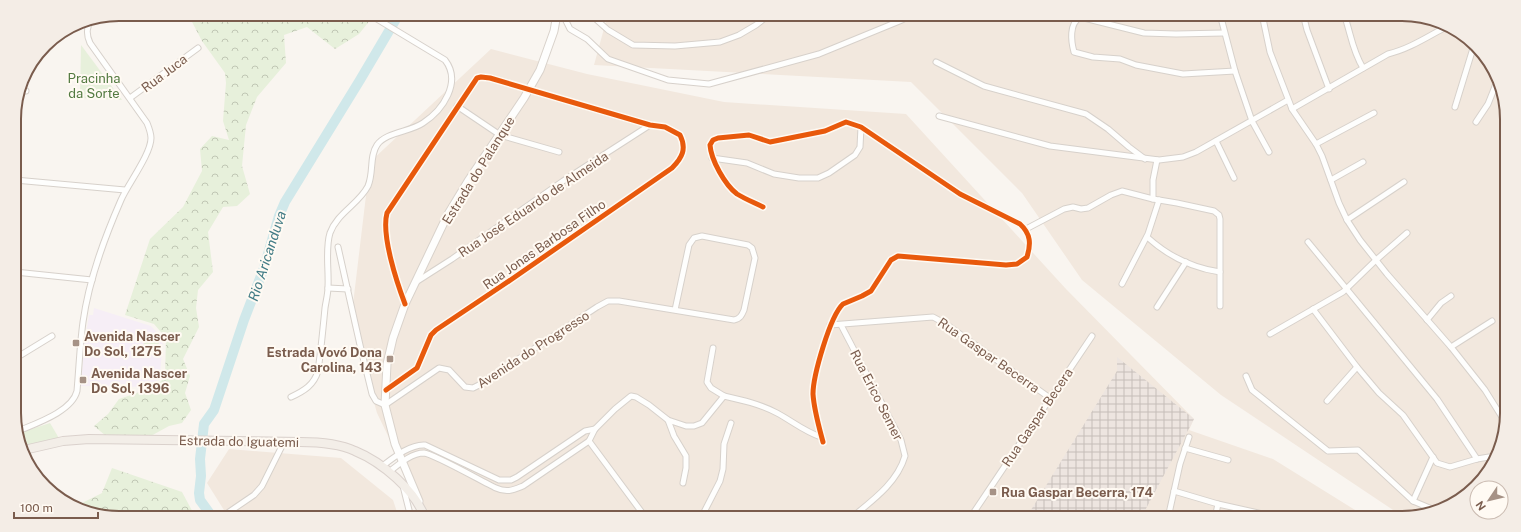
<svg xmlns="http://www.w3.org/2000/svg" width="1521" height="532" font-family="'Public Sans',sans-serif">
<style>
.residential{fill:#f2e8de}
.industrial{fill:url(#industrial-grid)}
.education{fill:#f6eef6}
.green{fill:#e7f0db}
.forest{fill:url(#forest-crowns)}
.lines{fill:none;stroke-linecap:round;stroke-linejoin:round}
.river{stroke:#d0e8ea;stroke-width:10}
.street-casing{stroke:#d7d1cb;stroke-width:7}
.secondary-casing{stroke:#d9d2cb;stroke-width:9}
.primary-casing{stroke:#dad1cc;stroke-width:10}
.street{stroke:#fefefd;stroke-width:5}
.secondary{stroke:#fefefd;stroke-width:7}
.primary{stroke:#f3eee8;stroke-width:8}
.cycleway-casing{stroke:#fffaf3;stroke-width:8}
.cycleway{stroke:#e8590c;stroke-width:5}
.poi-dot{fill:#a69286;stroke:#fffaf3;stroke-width:1.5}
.labels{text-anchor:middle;stroke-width:4;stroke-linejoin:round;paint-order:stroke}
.street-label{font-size:13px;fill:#7a5c4d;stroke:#fffaf3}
.park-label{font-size:13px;fill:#537a41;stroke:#fffaf3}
.poi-label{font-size:13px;font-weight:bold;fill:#7a5c4d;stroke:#fffaf3;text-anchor:start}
.water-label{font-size:14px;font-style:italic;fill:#437c86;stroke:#fffaf3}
.rim{fill:none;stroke:#7a5c4d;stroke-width:2}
</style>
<defs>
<pattern id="industrial-grid" width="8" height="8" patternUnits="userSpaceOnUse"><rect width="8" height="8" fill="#ede5e0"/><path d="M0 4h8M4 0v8" fill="none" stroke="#c5bdb8"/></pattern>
<pattern id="forest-crowns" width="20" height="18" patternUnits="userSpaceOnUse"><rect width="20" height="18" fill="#e7f0db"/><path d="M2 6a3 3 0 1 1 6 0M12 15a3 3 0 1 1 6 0" fill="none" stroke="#c0c6b4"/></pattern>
</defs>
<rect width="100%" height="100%" fill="#f9f5f0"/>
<g class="residential">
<polygon points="608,14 1402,14 1436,20 1481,50 1506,105 1507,413 1501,447 1466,496 1409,518 1405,518 1221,395 1082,280 1022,193 911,82 594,65"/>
<polygon points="491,49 587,74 724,102 906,114 1066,289 1194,419 1189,430 1273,459 1368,518 424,518 415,492 377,413 351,321 370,162"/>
<polygon points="229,449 341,458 393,500 399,518 229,518 207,483"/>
</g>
<polygon class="industrial" points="1117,357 1194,419 1141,518 1026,518 1117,371"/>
<polygon class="education" points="94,308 151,326 163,339 160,374 156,384 152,387 81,386 84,345 89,315 93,315"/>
<g class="green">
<polygon points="81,45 122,100 80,98"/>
<polygon points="144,341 159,342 158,350 143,349"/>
<polygon points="50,423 60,440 23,447 16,434"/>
</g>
<g class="forest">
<polygon points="195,14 375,14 359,34 335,49 307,27 284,35 286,63 257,97 246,125 242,166 250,194 237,206 223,207 208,232 213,272 198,290 196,308 199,327 183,359 190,376 185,393 191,410 182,423 169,426 149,437 106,436 94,426 108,414 119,399 155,387 165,377 166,338 154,324 125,315 150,239 183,207 202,171 200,149 212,136 229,140 223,121 226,83 225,73 202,41 191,20"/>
<polygon points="112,468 182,492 196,518 119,518 85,512 66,500 82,503 102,493"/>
</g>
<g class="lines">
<polyline class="river" points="213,518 200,500 199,493 201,476 200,459 204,424 214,410 244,320 264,268 279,216 285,202 360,80 399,14"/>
<defs>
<g id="street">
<polyline points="567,14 565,19 570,29 587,39 608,59 668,80 709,84 819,54 902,20 913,14"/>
<polyline points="590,14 608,30 633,45 675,46 720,42 739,35 756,25 770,14"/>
<polyline points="1220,14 1235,71 1252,121 1269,152"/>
<polyline points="1262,14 1270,52 1292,109 1316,144 1322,156 1339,203 1347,220 1360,240 1387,274 1451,347 1485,390 1505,422"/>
<polyline points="1303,14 1307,30 1329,89"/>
<path d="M1344,14C1351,34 1352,50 1363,68"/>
<path d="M1224,33L1176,34L1144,33L1080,17C1069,24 1071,41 1074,52L1093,57L1120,59L1136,65L1183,74L1235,71"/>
<polyline points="936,62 984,86 1086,114 1108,129 1129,147 1145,159"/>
<polyline points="20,90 26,91"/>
<polyline points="130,98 198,48"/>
<polyline points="457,106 500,135 559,152"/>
<polyline points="1455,107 1474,45"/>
<path d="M1292,109L1388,54C1409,49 1427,37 1446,27"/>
<polyline points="939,116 1050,146 1159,160 1183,157 1196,152 1288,100"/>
<polyline points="1476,122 1488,104 1496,84"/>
<polyline points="1216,141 1234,178"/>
<polyline points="1316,144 1374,113"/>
<polyline points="712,158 747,163 774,174 799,178 818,178 829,173 855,155 860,147 861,127"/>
<polyline points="15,180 125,190"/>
<polyline points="1331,180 1363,162"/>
<polyline points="1153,199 1153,180 1157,160"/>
<path d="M763,207C755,203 745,199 737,194C725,185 711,160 710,145L713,140L718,138L749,135L770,142L825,131L846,122L861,127L960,194L1020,224C1031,234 1031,244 1027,257L1017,264L1006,265L898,256L891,260L871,291L862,296L843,304C830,316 813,376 813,394C814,410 819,427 823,442"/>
<polyline points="1347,220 1404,182"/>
<polyline points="1026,229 1064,209 1073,207 1081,209 1088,208 1111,195 1122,191 1153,199 1177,203 1214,211 1219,215 1220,219 1220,306"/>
<path d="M1147,237C1168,256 1192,268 1220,272"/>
<polyline points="1308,242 1437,399 1477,459"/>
<path d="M338,247L360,345L372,394L376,401L385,405L439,368L449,370L465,387L473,388L479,385L597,307L608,301H619L734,320C740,319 742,315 744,310L755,258L752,248L748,245L702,236L694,238L689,245L675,310"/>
<polyline points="15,272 92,280"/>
<polyline points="416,282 452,259 563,181 650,125"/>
<polyline points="1122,284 1148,234 1159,200"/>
<polyline points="328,288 348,289"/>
<polyline points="1157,307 1186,262"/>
<polyline points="1313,309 1357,367 1379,393 1403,415 1437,463 1450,467 1477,459 1495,456"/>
<polyline points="1427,320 1441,303 1451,296"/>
<polyline points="830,325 933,317 946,324 1050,398"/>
<path d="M841,325L901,440L905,456C897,483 873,500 851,518"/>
<polyline points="1270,334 1343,292 1376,260 1407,233"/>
<polyline points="1451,347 1492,321"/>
<polyline points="713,348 707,382 711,388 724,396"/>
<polyline points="16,358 52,336"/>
<polyline points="1246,376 1252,390 1328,451 1358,450 1413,501 1432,509"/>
<path d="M386,390L417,368L431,335L436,330L512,279L672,168C682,158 687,149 680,135L665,127L650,125L490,78L481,77L477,78L387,213C381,235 397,283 405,304"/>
<path d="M291,397C304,391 314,385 318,371C321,350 323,329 325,308C326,301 328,294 328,287C329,270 325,249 330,233C337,213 359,204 368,186C374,172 369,157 377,145C386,132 410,132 423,123C443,110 462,82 445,60L377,19"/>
<polyline points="1327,401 1357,367"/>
<polyline points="668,420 674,436 686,456 686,468 683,483"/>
<path d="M16,432C34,424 72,412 77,391C79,368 80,344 83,322C89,279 104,239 121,200C128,184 151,154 151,138C151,133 149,128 147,123L90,43C86,34 86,27 92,19"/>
<polyline points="589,441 646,518"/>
<polyline points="1185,448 1228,460"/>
<path d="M381,467C393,458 410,444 425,445L499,480H511L517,477L585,431L595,429"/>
<path d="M389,472C398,465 411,453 424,453C434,454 483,482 496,488C507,493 513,490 523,486L589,441L595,429L615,409L631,396L636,397L649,405L668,420L686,426H694L702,423L724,396C742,400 760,404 777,413C792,421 805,432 821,437"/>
<polyline points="403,486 411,518"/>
<polyline points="1174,491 1218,504 1281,518"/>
<polyline points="1413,501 1433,457"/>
<polyline points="229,512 254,495 262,486 284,442"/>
<polyline points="701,518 720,481 723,469 724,444 731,423"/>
<polyline points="970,518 1092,336"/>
<polyline points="1168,518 1180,464 1189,437"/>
<polyline points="1215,518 1218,504"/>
</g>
<polyline id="secondary" points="419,501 395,444 385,405 387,364 393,338 405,304 448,214 468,181 524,98 540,70 554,31 557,14"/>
<path id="primary" d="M24,450L63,441L89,439L300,442C318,442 338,443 355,451C382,462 415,490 425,518"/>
</defs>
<use href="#street" class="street-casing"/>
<use href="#secondary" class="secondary-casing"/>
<use href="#primary" class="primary-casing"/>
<use href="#street" class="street"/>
<use href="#secondary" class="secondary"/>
<use href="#primary" class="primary"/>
<defs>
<g id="cycleway">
<path d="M763,207C755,203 745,199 737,194C725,185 711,160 710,145L713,140L718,138L749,135L770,142L825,131L846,122L861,127L960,194L1020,224C1031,234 1031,244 1027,257L1017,264L1006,265L898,256L891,260L871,291L862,296L843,304C830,316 813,376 813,394C814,410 819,427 823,442"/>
<path d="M386,390L417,368L431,335L436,330L512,279L672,168C682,158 687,149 680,135L665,127L650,125L490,78L481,77L477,78L387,213C381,235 397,283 405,304"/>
</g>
</defs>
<use href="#cycleway" class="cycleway-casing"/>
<use href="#cycleway" class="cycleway"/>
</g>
<g class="poi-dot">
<rect x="72" y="339" width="8" height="8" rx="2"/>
<rect x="386" y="355" width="8" height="8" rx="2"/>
<rect x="79" y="376" width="8" height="8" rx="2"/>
<rect x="989" y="488" width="8" height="8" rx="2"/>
</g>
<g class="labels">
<g class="street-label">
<text transform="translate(164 73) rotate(-37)" y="5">Rua Juca</text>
<text transform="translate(478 170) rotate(-58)" y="5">Estrada do Palanque</text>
<text transform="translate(533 204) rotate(-34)" y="5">Rua José Eduardo de Almeida</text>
<text transform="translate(544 244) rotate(-35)" y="5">Rua Jonas Barbosa Filho</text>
<text transform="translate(533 349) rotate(-33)" y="5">Avenida do Progresso</text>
<text transform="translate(989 355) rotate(35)" y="5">Rua Gaspar Becerra</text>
<text transform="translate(877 395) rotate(63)" y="5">Rua Erico Semer</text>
<text transform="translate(1037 417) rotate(-56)" y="5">Rua Gaspar Becera</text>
<text transform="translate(239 441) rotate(1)" y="5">Estrada do Iguatemi</text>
</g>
<g class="park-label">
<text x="94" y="83">Pracinha<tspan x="94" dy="15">da Sorte</tspan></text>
</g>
<g class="poi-label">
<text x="84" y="341">Avenida Nascer<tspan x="84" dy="15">Do Sol, 1275</tspan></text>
<text x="382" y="357" text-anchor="end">Estrada Vovó Dona<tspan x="382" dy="15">Carolina, 143</tspan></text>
<text x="91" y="378">Avenida Nascer<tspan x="91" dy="15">Do Sol, 1396</tspan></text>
<text x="1001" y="497">Rua Gaspar Becerra, 174</text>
</g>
<g class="water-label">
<text transform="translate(267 256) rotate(-72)" y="5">Rio Aricanduva</text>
</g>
</g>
<path d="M0 0H1521V532H0ZM119 21H1402A98 98 0 0 1 1500 119V413A98 98 0 0 1 1402 511H119A98 98 0 0 1 21 413V119A98 98 0 0 1 119 21Z" fill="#f4ede6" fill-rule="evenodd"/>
<path class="rim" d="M119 21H1402A98 98 0 0 1 1500 119V413A98 98 0 0 1 1402 511H119A98 98 0 0 1 21 413V119A98 98 0 0 1 119 21Z"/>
<g transform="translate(1489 500) rotate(235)"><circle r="19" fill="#fffaf3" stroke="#cabbb1"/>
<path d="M0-3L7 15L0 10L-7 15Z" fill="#a69286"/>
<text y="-6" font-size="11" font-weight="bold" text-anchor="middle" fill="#7a5c4d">N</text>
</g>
<path d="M14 512v6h84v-6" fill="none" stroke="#7a5c4d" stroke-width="2"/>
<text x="20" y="512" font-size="12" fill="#7a5c4d" stroke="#fffaf3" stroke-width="3" paint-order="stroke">100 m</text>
</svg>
